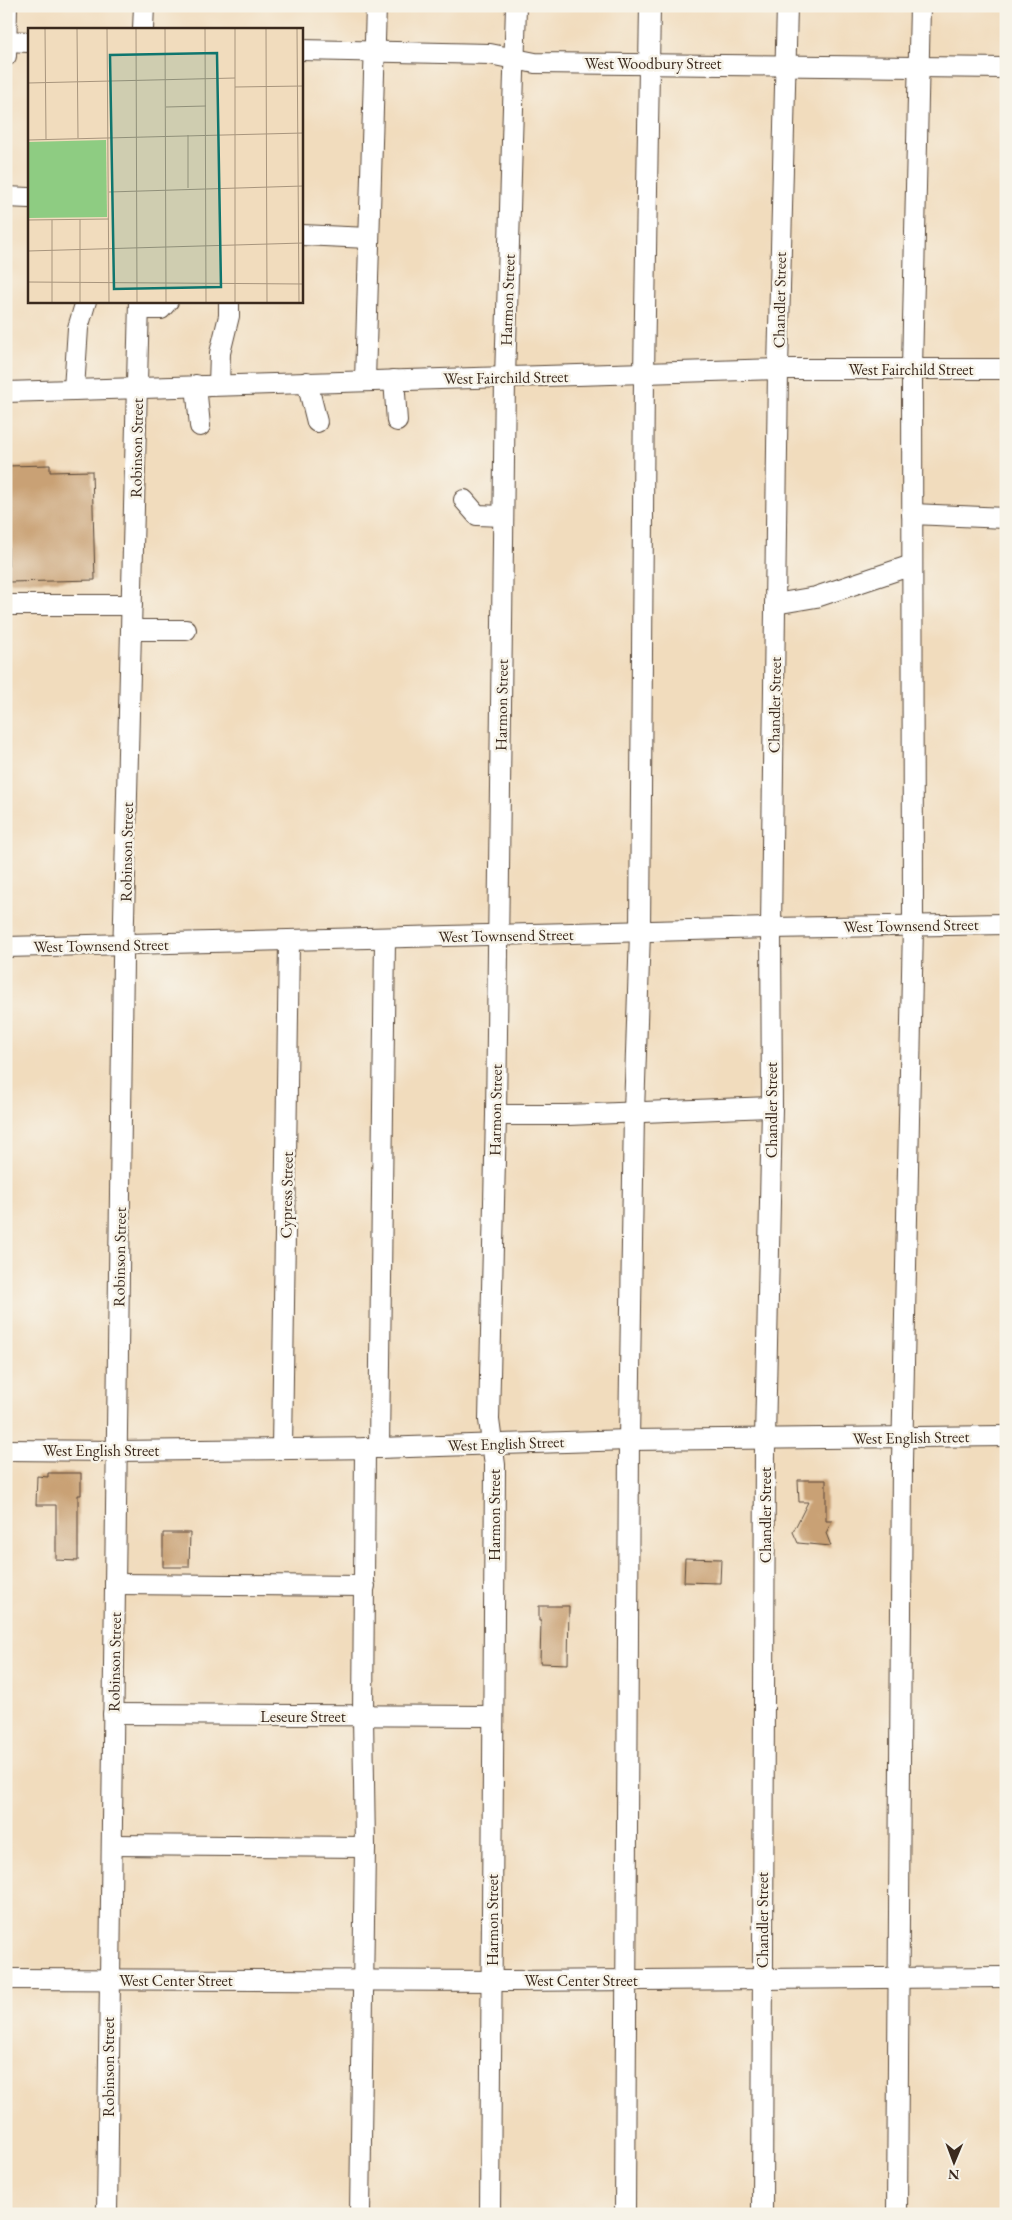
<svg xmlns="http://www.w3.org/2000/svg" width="1012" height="2220" font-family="'EB Garamond',serif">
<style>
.building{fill:#c9a175}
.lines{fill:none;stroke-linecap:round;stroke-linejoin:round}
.minor-casing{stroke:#564536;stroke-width:22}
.minor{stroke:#fff;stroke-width:20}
.labels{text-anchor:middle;stroke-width:5;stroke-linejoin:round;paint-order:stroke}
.street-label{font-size:16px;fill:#3b2a1e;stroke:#f7f3e8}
.inset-road{fill:none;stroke:#a8957d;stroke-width:1}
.view{fill:#0f766e;fill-opacity:0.15;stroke:#0f766e;stroke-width:2.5}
.inset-edge{fill:none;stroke:#3b2a1e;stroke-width:2.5}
</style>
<rect width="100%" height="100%" fill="#f7f3e8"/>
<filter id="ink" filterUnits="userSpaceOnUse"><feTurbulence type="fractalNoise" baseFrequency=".02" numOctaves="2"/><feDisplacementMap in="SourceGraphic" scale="10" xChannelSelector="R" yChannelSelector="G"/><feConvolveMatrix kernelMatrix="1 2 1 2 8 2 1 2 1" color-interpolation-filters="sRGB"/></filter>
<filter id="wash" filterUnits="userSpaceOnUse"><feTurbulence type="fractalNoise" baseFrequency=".0096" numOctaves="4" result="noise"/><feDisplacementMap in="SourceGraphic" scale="20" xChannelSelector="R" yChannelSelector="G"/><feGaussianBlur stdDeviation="1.12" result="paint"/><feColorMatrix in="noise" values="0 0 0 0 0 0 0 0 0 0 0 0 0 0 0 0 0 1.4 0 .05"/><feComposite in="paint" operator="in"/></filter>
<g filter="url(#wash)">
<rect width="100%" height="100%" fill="#f1dcbd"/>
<g id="blocks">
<g class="building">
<polygon points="50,465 50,472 92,471 95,580 9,582 6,466"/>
<polygon points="48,1473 81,1473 81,1495 78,1495 78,1561 56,1560 56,1505 36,1505 37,1476 48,1477"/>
<polygon points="798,1480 826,1480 826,1521 832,1521 826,1533 831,1546 798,1543 793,1532 808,1502 799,1502"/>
<polygon points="163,1533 190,1533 189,1567 163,1567"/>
<polygon points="685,1558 721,1559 720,1583 684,1582"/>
<polygon points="539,1606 569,1606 568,1664 540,1663 541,1621 539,1621"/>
</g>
</g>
</g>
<g filter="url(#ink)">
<use href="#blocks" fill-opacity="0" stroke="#564536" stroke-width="1"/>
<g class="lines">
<defs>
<g id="minor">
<polyline points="143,29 144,6"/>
<polyline points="6,41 29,42"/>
<polyline points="301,50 490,54 535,63 1006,68"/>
<polyline points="6,56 7,6"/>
<polyline points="6,197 29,198"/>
<polyline points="301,235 369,238"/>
<polyline points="139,309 161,309 168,301"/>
<polyline points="394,380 397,421"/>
<polyline points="365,381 376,6"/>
<polyline points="307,382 317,422"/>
<polyline points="196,385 200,426"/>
<polyline points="219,385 220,353 229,316 229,301"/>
<polyline points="74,389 78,328 86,301"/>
<polyline points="6,392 778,369 1006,369"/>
<polyline points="464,500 477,515 503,516"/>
<polyline points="912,514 1006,518"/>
<polyline points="775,604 816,597 912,565"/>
<polyline points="6,605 132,605"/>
<polyline points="131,630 186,630"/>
<polyline points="6,947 771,928 1006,924"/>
<polyline points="496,1115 567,1115 772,1107"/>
<polyline points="379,1448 385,939"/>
<polyline points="282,1449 289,941"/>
<polyline points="6,1450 116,1451 379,1448 629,1440 1006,1436"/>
<polyline points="115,1584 365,1586"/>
<polyline points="113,1714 492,1716"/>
<polyline points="112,1845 365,1847"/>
<polyline points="6,1979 508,1981 1006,1977"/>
<polyline points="107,2214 123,959 139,301"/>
<polyline points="360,2214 365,1847 363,1716 365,1448"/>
<polyline points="490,2214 495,1465 489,1420 496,1115 505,378 516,6"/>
<polyline points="625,2214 629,1440 634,1112 640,932 644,374 650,6"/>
<polyline points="762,2214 765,1439 772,1107 771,928 778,369 787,6"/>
<polyline points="897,2214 902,1462 913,925 912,369 920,6"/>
</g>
</defs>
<use href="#minor" class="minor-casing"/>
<use href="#minor" class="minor"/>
</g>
</g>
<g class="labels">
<g class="street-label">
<text x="653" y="69">West Woodbury Street</text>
<text transform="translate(507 300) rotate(-88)" y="6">Harmon Street</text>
<text transform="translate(779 300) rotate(-89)" y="6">Chandler Street</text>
<text x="911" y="375">West Fairchild Street</text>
<text transform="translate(506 377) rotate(-1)" y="6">West Fairchild Street</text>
<text transform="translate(136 448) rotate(-89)" y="6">Robinson Street</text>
<text transform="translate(501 705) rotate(-89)" y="6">Harmon Street</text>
<text transform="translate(774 705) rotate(-89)" y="6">Chandler Street</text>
<text transform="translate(126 852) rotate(-89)" y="6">Robinson Street</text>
<text transform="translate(911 925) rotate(-1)" y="6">West Townsend Street</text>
<text transform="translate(506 935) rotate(-1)" y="6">West Townsend Street</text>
<text transform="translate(101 945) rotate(-1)" y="6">West Townsend Street</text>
<text transform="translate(495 1110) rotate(-89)" y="6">Harmon Street</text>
<text transform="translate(771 1110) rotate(-90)" y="6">Chandler Street</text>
<text transform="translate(286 1195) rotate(-89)" y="6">Cypress Street</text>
<text transform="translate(119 1257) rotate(-89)" y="6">Robinson Street</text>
<text transform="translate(911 1437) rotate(-1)" y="6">West English Street</text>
<text transform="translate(506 1443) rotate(-2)" y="6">West English Street</text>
<text x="101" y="1456">West English Street</text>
<text transform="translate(494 1515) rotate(-90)" y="6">Harmon Street</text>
<text transform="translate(765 1515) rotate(-90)" y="6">Chandler Street</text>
<text transform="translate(114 1662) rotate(-89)" y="6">Robinson Street</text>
<text x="303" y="1722">Leseure Street</text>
<text transform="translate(492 1920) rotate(-90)" y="6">Harmon Street</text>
<text transform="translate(762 1920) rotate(-90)" y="6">Chandler Street</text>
<text x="176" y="1986">West Center Street</text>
<text x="581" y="1986">West Center Street</text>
<text transform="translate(108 2067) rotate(-90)" y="6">Robinson Street</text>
</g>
</g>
<g transform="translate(28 28)">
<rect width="275" height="275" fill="#f1dcbd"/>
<path d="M78,112L79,189L0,190V114Z" fill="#8ecc82"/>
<path class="inset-road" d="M17,0L18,111M49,0L50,110M79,0L81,275M108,0L109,275M137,0L138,275M177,0L178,275M238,0L239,275M269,0L271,275M0,55L207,50M207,59L275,58M138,79L178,78M160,107V160M0,112L275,105M81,164L275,158M52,191V275M0,192L81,191M0,223L207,217V0M0,254L275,256M24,275V192M207,275V217L275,215"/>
<path class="view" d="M189,25L193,259L86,261L82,27Z"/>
<rect width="275" height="275" class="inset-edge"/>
</g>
<rect width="1012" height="2220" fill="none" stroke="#f7f3e8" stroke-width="25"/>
<g transform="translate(954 2162) rotate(181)" stroke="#f7f3e8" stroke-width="4" paint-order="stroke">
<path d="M0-4L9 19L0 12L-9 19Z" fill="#3b2a1e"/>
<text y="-8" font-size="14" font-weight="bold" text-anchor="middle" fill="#3b2a1e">N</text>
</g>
</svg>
